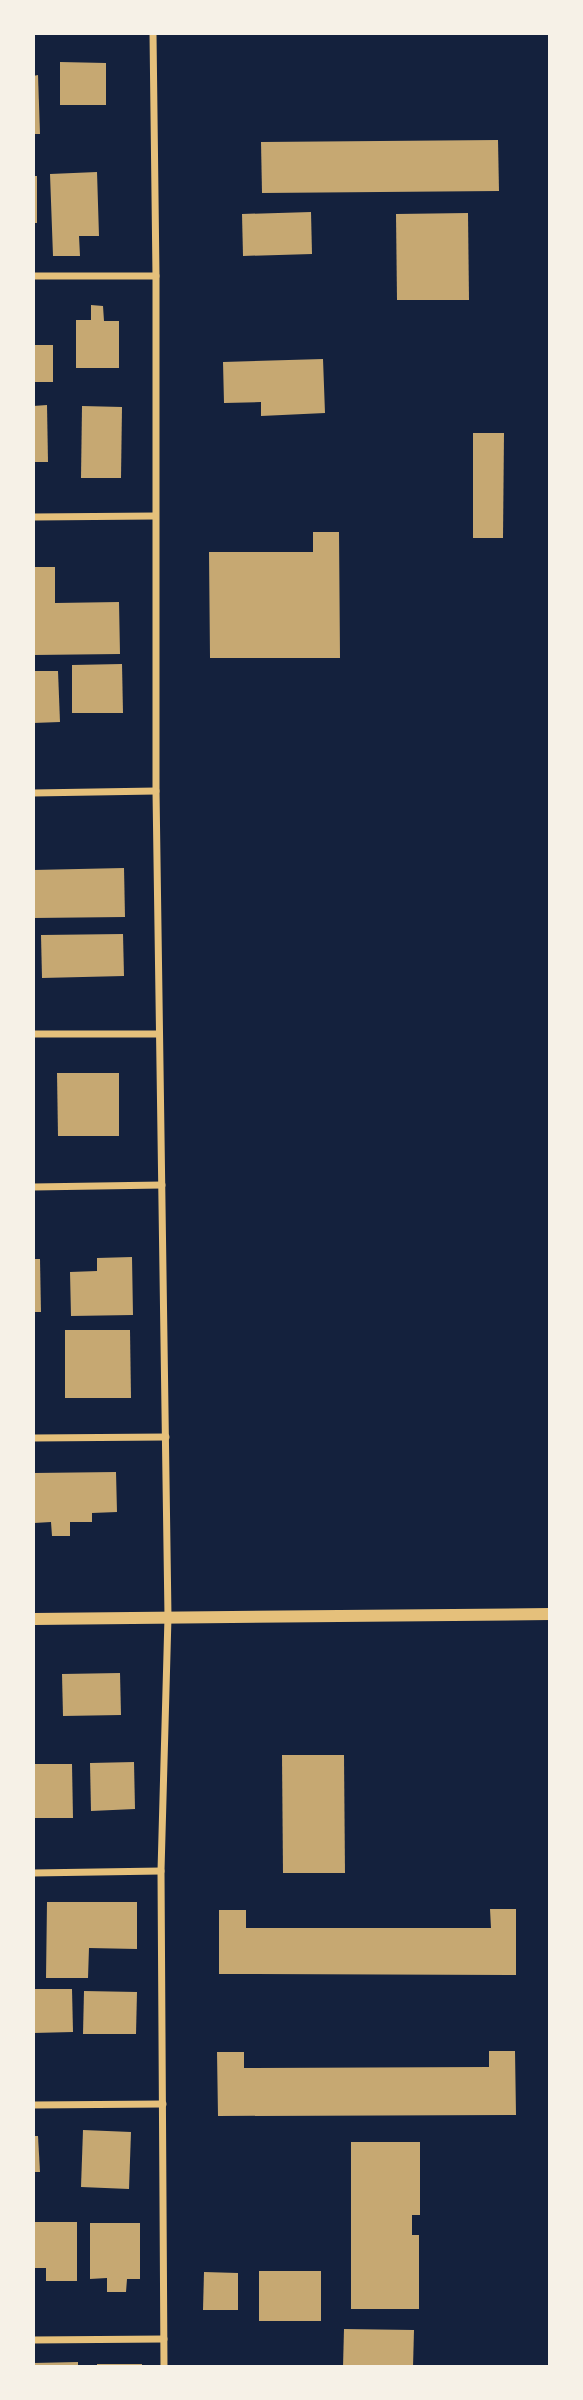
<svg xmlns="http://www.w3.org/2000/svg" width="583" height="2400" font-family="Georgia,serif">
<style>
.building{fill:#c6a872}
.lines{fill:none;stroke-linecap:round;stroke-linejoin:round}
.minor{stroke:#e5c07b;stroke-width:7}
.tertiary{stroke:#e5c07b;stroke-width:12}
</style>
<rect width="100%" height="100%" fill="#14213d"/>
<g class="building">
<polygon points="60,62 106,63 106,105 60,105"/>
<polygon points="38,75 40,134 33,134 33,76"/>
<polygon points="498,140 499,191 262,193 261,142"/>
<polygon points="97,172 99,236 79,236 80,256 53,256 50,174"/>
<rect x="33" y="176" width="4" height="47"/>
<polygon points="311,212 312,254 243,256 242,214"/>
<polygon points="468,213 469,300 397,300 396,214"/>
<polygon points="91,305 103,306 104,321 119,321 119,368 76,368 76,320 91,320"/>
<rect x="33" y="345" width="20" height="37"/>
<polygon points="323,359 325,413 261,416 261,402 224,403 223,362"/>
<polygon points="47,405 48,462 33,462 33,406"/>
<polygon points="82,406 122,407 121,478 81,478"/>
<polygon points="473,433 504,433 503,538 473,538"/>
<polygon points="313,532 339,532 340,658 210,658 209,552 313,552"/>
<polygon points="33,567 55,567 55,603 119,602 120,654 33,655"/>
<polygon points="122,664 123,713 72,713 72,665"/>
<polygon points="33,671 58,671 60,722 33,723"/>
<polygon points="124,868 125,917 33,918 33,870"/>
<polygon points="123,934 124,976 42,978 41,935"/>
<polygon points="57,1073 119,1073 119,1136 58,1136"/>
<polygon points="132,1257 133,1315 71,1316 70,1272 97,1271 97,1258"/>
<polygon points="33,1259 40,1259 41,1312 33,1312"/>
<polygon points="65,1330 130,1330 131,1398 65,1398"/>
<polygon points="116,1472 117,1512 92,1513 92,1522 70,1522 70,1536 52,1536 51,1522 34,1523 33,1473"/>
<polygon points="120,1673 121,1715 63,1716 62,1674"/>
<polygon points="282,1755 344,1755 345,1873 283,1873"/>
<polygon points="134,1762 135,1809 91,1811 90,1763"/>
<polygon points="33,1764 72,1764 73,1818 33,1818"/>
<polygon points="47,1902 137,1902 137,1949 89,1948 88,1978 46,1978"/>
<polygon points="490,1909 516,1909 516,1975 219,1974 219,1910 246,1910 246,1928 491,1928"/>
<polygon points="33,1989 72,1989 73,2032 33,2033"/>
<polygon points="84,1991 137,1992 136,2034 83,2034"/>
<polygon points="489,2051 515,2051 516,2115 218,2116 217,2052 244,2052 244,2068 489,2067"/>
<polygon points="83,2130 131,2132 129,2189 81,2187"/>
<polygon points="33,2136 38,2136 40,2172 33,2172"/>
<polygon points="351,2142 420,2142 420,2215 412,2215 412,2235 419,2235 419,2309 351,2309"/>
<polygon points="34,2222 77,2222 77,2281 46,2281 46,2268 34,2268"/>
<polygon points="90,2223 140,2223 140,2279 127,2279 126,2292 107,2292 107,2278 90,2279"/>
<rect x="259" y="2271" width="62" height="50"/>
<polygon points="204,2272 238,2273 238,2310 203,2310"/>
<polygon points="344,2329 414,2330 413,2367 343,2367"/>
<polygon points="78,2362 78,2367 33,2367 33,2363"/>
<rect x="97" y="2364" width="45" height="3"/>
</g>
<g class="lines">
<g class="minor">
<polyline points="153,33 156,276 156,791 168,1617 161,1871 164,2367"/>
<polyline points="33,276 156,276"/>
<polyline points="33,517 155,516"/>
<polyline points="33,793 156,791"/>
<polyline points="33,1034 158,1034"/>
<polyline points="33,1187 162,1185"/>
<polyline points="33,1438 166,1437"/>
<polyline points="33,1873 161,1871"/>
<polyline points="33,2105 163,2104"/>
<polyline points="33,2340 164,2339"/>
</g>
<polyline class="tertiary" points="33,1619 550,1614"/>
</g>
<rect width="583" height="2400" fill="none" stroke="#f6f1e7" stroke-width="70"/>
</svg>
